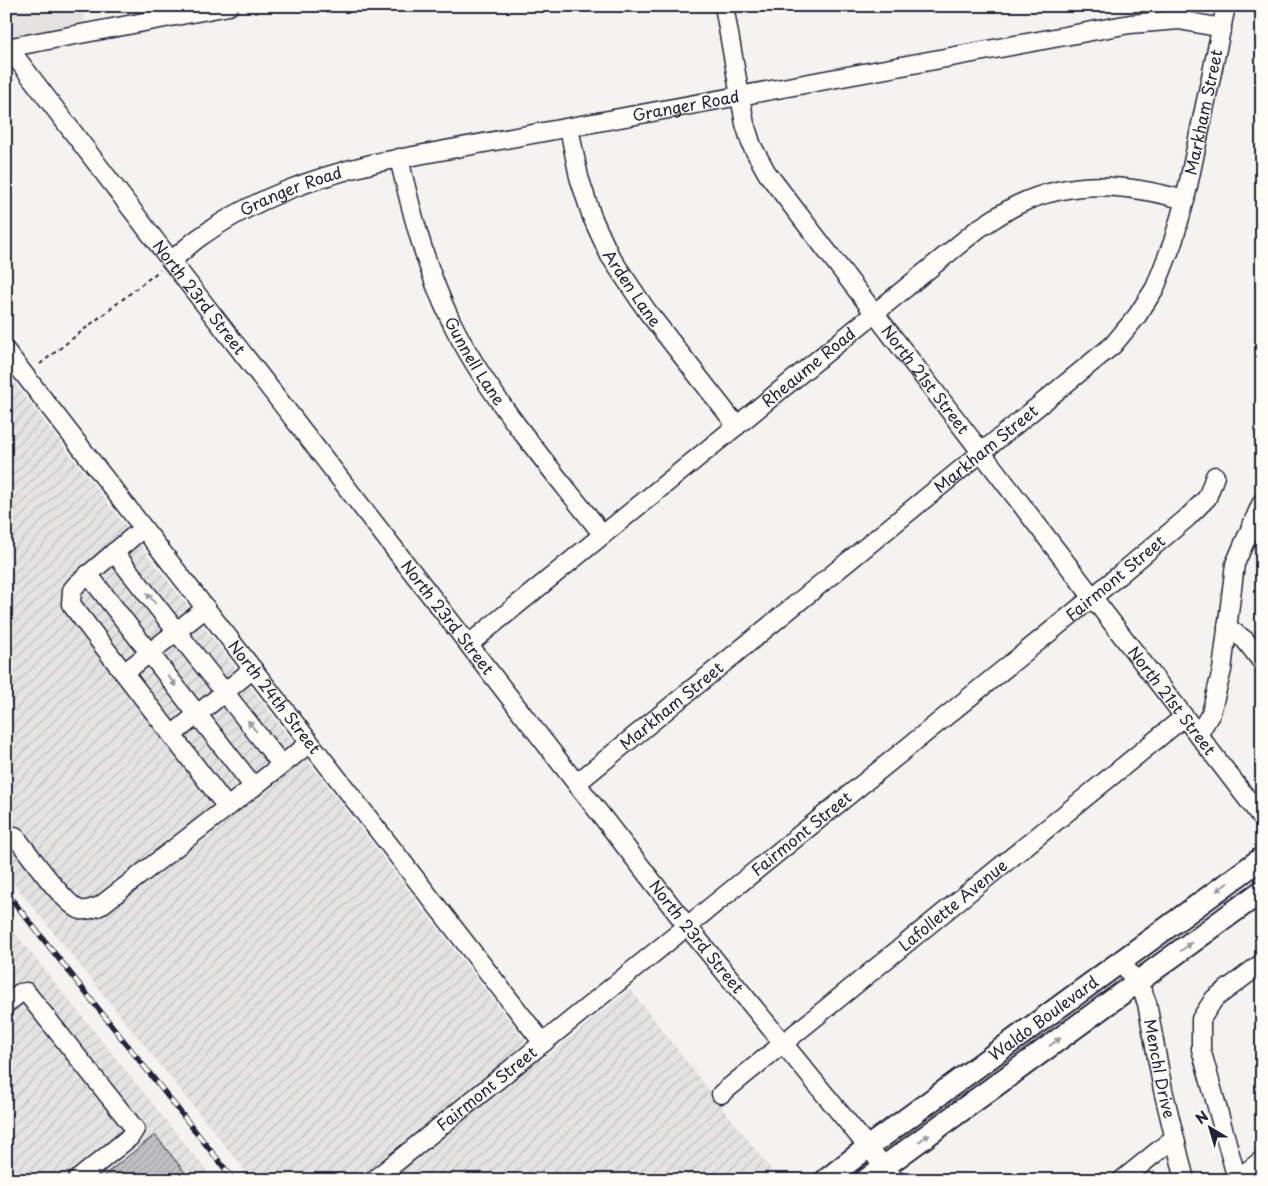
<svg xmlns="http://www.w3.org/2000/svg" width="1268" height="1186" font-family="'Playpen Sans',sans-serif">
<style>
.built{fill:#e4e3e2}
.industrial{fill:url(#industrial-furrows)}
.building{fill:url(#building-hatch);stroke:#22223b}
.lines{fill:none;stroke-linecap:round;stroke-linejoin:round}
.minor-casing{stroke:#22223b;stroke-width:21}
.major-casing{stroke:#22223b;stroke-width:25}
.path{stroke:#22223b;stroke-width:2;stroke-dasharray:4 4;stroke-linecap:butt}
.minor{stroke:#fdfcf7;stroke-width:18}
.major{stroke:#fdfcf7;stroke-width:21}
.rail-casing{stroke:#22223b;stroke-width:5.5}
.rail{stroke:#fdfcf7;stroke-width:4;stroke-dasharray:11;stroke-linecap:butt}
.oneway{fill:#9a9aa2}
.labels{text-anchor:middle;stroke-width:5;stroke-linejoin:round;paint-order:stroke}
.street-label{font-size:16px;fill:#22223b;stroke:#fdfcf7}
</style>
<defs>
<pattern id="industrial-furrows" width="10" height="10" patternUnits="userSpaceOnUse" patternTransform="scale(1.25)"><rect width="10" height="10" fill="#e4e3e2"/><path d="M-1 1l2-2M0 10L10 0M9 11l2-2" fill="none" stroke="#c3c2c3"/></pattern>
<pattern id="building-hatch" width="6" height="6" patternUnits="userSpaceOnUse" patternTransform="scale(1.25)"><rect width="6" height="6" fill="#c0bfc2"/><path d="M-1 1l2-2M0 6l6-6M5 7l2-2" fill="none" stroke="#a5a4a8"/></pattern>
</defs>
<rect width="100%" height="100%" fill="#f4f3ef"/>
<filter id="ink" filterUnits="userSpaceOnUse"><feTurbulence type="fractalNoise" baseFrequency=".02" numOctaves="2"/><feDisplacementMap in="SourceGraphic" scale="10" xChannelSelector="R" yChannelSelector="G"/><feConvolveMatrix kernelMatrix="1 2 1 2 8 2 1 2 1" color-interpolation-filters="sRGB"/></filter>
<g filter="url(#ink)">
<polygon class="built" points="6,6 82,6 88,33 6,48"/>
<g class="industrial">
<polygon points="6,372 541,1061 630,989 779,1180 253,1180 6,874"/>
<polygon points="6,922 214,1180 6,1180"/>
</g>
<polygon class="building" points="155,1135 191,1180 98,1180"/>
<g class="lines">
<defs>
<g id="minor">
<path id="s1" d="M724,6L745,124L752,146L767,173L1262,818"/>
<path id="s2" d="M8,47L171,261L687,926L895,1180"/>
<polyline points="6,48 229,6"/>
<path id="s3" d="M569,128L579,177L592,217L610,256L647,311L737,426"/>
<path id="s4" d="M399,158C412,214 426,269 451,321C488,397 551,468 603,535"/>
<path id="s5" d="M171,261C181,253 190,244 200,237C253,199 313,178 375,163L1130,24L1179,20L1222,28"/>
<path id="s6" d="M6,351L543,1043"/>
<polyline points="143,528 77,584 72,590 71,604 227,807"/>
<polyline points="114,552 281,764"/>
<polyline points="88,574 254,787"/>
<polyline points="1227,627 1245,640 1262,662"/>
<path id="s7" d="M469,644L978,229C991,221 1003,212 1017,205C1074,178 1127,184 1185,200"/>
<polyline points="124,673 206,608"/>
<polyline points="172,735 253,669"/>
<polyline points="1198,735 1211,713 1222,670 1235,564 1262,502"/>
<path id="s8" d="M577,783L1113,345L1137,316L1155,288L1173,242L1185,200L1226,6"/>
<path d="M15,836C27,851 66,907 81,910C88,911 94,908 100,906L310,743"/>
<path id="s9" d="M1122,962L1143,993L1147,1003L1163,1090L1185,1180"/>
<polyline points="1262,963 1214,999 1201,1019 1201,1049 1237,1179 1262,1160"/>
<polyline points="6,1004 20,993 26,992 135,1129 130,1137 77,1180"/>
<path id="s10" d="M721,1094L1184,717"/>
<path id="s11" d="M374,1180L1093,597L1187,518L1207,498L1215,476"/>
<polyline points="1122,1180 1174,1138"/>
</g>
<g id="major">
<path id="s12" d="M826,1180L868,1147L1262,858"/>
<polyline points="866,1180 1262,891"/>
</g>
</defs>
<use href="#minor" class="minor-casing"/>
<use href="#major" class="major-casing"/>
<polyline class="path" points="40,364 160,270"/>
<use href="#minor" class="minor"/>
<use href="#major" class="major"/>
<defs>
<polyline id="rail" points="6,892 234,1180"/>
</defs>
<use href="#rail" class="rail-casing"/>
<use href="#rail" class="rail"/>
</g>
<defs><path id="oneway-solid" d="M-6-.8H1V-3.2L6.5 0L1 3.2V.8H-6Z" transform="scale(1.25)"/></defs>
<g class="oneway">
<use href="#oneway-solid" transform="translate(151 598) rotate(-129)"/>
<use href="#oneway-solid" transform="translate(172 681) rotate(52)"/>
<use href="#oneway-solid" transform="translate(252 726) rotate(-128)"/>
<use href="#oneway-solid" transform="translate(1222 887) rotate(144)"/>
<use href="#oneway-solid" transform="translate(1186 947) rotate(-37)"/>
<use href="#oneway-solid" transform="translate(1055 1042) rotate(-36)"/>
<use href="#oneway-solid" transform="translate(924 1138) rotate(-36)"/>
</g>
</g>
<g class="labels">
<g class="street-label">
<text dy="6" stroke="none"><textPath href="#s5" startOffset="545">Granger Road</textPath></text>
<text dy="6" stroke="none"><textPath href="#s8" startOffset="946">Markham Street</textPath></text>
<text dy="6" stroke="none"><textPath href="#s5" startOffset="140">Granger Road</textPath></text>
<text dy="6" stroke="none"><textPath href="#s3" startOffset="174">Arden Lane</textPath></text>
<text dy="6" stroke="none"><textPath href="#s2" startOffset="315">North 23rd Street</textPath></text>
<text dy="6" stroke="none"><textPath href="#s4" startOffset="218">Gunnell Lane</textPath></text>
<text dy="6" stroke="none"><textPath href="#s7" startOffset="438">Rheaume Road</textPath></text>
<text dy="6" stroke="none"><textPath href="#s1" startOffset="434">North 21st Street</textPath></text>
<text dy="6" stroke="none"><textPath href="#s8" startOffset="528">Markham Street</textPath></text>
<text dy="6" stroke="none"><textPath href="#s11" startOffset="955">Fairmont Street</textPath></text>
<text dy="6" stroke="none"><textPath href="#s2" startOffset="720">North 23rd Street</textPath></text>
<text dy="6" stroke="none"><textPath href="#s6" startOffset="438">North 24th Street</textPath></text>
<text dy="6" stroke="none"><textPath href="#s1" startOffset="839">North 21st Street</textPath></text>
<text dy="6" stroke="none"><textPath href="#s8" startOffset="122">Markham Street</textPath></text>
<text dy="6" stroke="none"><textPath href="#s11" startOffset="550">Fairmont Street</textPath></text>
<text dy="6" stroke="none"><textPath href="#s10" startOffset="299">Lafollette Avenue</textPath></text>
<text dy="6" stroke="none"><textPath href="#s2" startOffset="1125">North 23rd Street</textPath></text>
<text dy="6" stroke="none"><textPath href="#s12" startOffset="271">Waldo Boulevard</textPath></text>
<text dy="6" stroke="none"><textPath href="#s9" startOffset="115">Menchl Drive</textPath></text>
<text dy="6" stroke="none"><textPath href="#s11" startOffset="145">Fairmont Street</textPath></text>
</g>
</g>
<rect width="1268" height="1186" fill="none" stroke="#fdfcf7" stroke-width="25"/>
<rect x="12" y="12" width="1243" height="1161" fill="none" stroke="#22223b" stroke-width="2" filter="url(#ink)"/>
<g transform="translate(1210 1128) rotate(322)" stroke="#fdfcf7" stroke-width="4" paint-order="stroke">
<path d="M0-4L9 19L0 12L-9 19Z" fill="#22223b"/>
<text y="-8" font-size="14" font-weight="bold" text-anchor="middle" fill="#22223b">N</text>
</g>
</svg>
